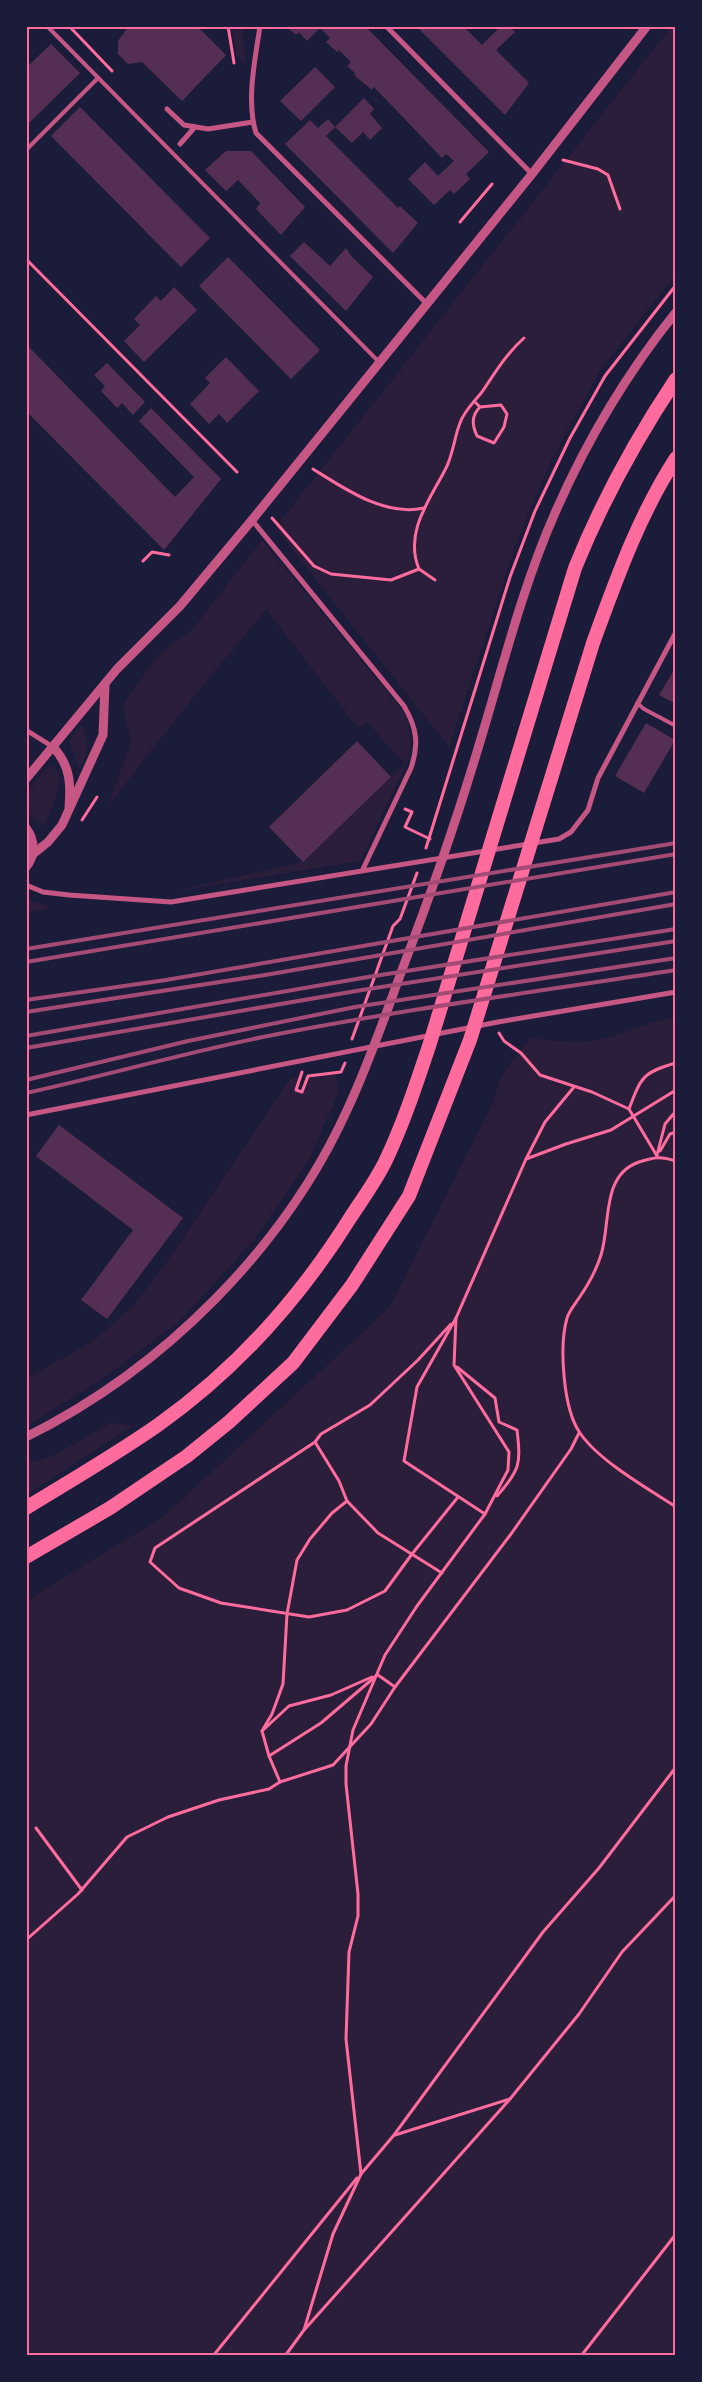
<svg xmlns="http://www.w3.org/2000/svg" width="702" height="2382" font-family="'Golos Text',sans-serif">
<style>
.green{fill:#2a1e3b}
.building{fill:#542f53}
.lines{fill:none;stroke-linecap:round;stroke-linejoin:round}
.path{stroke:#ff6b9d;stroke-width:3}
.service{stroke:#c65784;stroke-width:4}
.minor{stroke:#c65784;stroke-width:5}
.tertiary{stroke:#c65784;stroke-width:9}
.trunk{stroke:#ff6b9d;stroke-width:14}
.rail{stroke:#a44b75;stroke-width:4}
.neatline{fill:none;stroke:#ff6b9d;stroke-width:2}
</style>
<rect width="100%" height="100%" fill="#1b1b3a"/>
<g class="green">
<polygon points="235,26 242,26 246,65 236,54 233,29"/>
<polygon points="672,26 676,26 676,274 599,372 550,463 515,546 449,747 275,528"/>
<path d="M262,540L401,709C411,727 413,741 408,761L360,861L165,893L303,862L405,764L367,722L358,728L266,609L184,709L108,806L131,742L123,706L158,655L192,630Z"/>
<path d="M82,724C87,738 91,757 79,768L69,742Z"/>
<path d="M51,765C53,768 57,772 58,775C61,790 50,813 44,826L26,811C26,788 36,780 51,765Z"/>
<polygon points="26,900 48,906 48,909 26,913"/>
<path d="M676,1018V2356H26V1601L163,1517L389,1308L492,1105L502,1075L530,1038C557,1041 585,1045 612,1037C633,1030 653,1020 676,1018Z"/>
<polygon points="335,1073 339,1091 309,1160 253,1241 179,1322 99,1381 26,1426 26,1379 95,1340 133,1306 166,1263 291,1078 300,1077 296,1090 302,1092 308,1076"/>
<polygon points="111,1423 134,1425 26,1495 26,1463 51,1457"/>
</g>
<g class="building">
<polygon points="129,26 197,26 226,55 182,101 142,62 128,64 118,54 118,41"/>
<polygon points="286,26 365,26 489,152 466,174 470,179 454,194 450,190 434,205 408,179 425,162 438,176 454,161 446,154 442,158 374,87 372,90 354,75 356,74 347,66 351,62 339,50 337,52 326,42 330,38 320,28 307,41 299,32 296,35"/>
<polygon points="416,26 463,26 482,45 501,26 509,26 515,32 496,50 529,83 505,115"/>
<polygon points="51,44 80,73 26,126 26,68"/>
<polygon points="315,67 335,87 301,121 280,101"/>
<polygon points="364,98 374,109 370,114 382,128 370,140 363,132 352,143 335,127"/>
<polygon points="80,107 210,238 181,267 51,136"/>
<polygon points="328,119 335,127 326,136 398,208 400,206 418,223 393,253 285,144 310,120 318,128"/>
<polygon points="226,151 251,151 305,207 281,235 256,209 260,203 238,180 226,191 205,170"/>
<polygon points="304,242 330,266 346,248 351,256 373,277 346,311 290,256"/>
<polygon points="228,257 320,350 291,379 199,286"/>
<polygon points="174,287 197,310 144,362 124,341 140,325 134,319 156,296 161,301"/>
<polygon points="26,344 175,497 194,477 139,421 151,408 221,479 164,550 26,411"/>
<polygon points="226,357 259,391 227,423 219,414 209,424 190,404 210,383 205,378"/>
<polygon points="107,363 145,402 133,415 122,403 117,408 101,391 105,386 94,375"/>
<polygon points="676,667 676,704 659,695"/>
<polygon points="646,723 675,740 644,793 615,776"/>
<polygon points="357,741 391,777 303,862 269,827"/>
<polygon points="59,1125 183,1218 107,1319 81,1300 133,1230 36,1156"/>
</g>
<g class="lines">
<g class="path">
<polyline points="69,26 112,71"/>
<polyline points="228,26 234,63"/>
<polyline points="563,160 598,169 608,175 620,209"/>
<polyline points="460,222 492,184"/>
<polyline points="26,259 237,472"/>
<path d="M474,401L480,407L501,405L507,414L504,427L494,443L477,436C472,425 471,416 480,407"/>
<path d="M313,469C345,489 385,517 424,508"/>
<polyline points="272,518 314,566 331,574 391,580 419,569 435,580"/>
<polyline points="143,561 152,552 169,555"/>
<path d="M419,569C404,533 429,501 445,470C453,456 454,438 460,423C464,411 474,402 482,392C495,373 506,354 524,338"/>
<polyline points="405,809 412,812 405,827 430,839"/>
<polyline points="82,820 97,797"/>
<polyline points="426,848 510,577 535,511 570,438 605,376 676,285"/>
<polyline points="499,1033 504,1041 521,1053 540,1075 592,1092 629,1109 657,1156"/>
<polyline points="352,1039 393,926 400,919 417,873"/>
<polyline points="302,1072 296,1090 302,1092 308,1076 341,1072 345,1063"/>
<path d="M629,1109C641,1077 643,1072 676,1063"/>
<polyline points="660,1151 670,1134 676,1132"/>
<polyline points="657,1155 665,1124 676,1111"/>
<polyline points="526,1159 566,1144 611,1130 676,1090"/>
<path d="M676,1161C660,1156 655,1157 639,1162C601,1175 611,1223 601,1255C596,1271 588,1285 579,1298C575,1304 569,1311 567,1318C559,1346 563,1409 580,1433C599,1461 647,1488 676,1507"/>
<path d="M457,1367L495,1398L499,1422L517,1430C521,1464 520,1470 497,1496"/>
<polyline points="315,1442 321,1434 370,1405 418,1360 451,1324"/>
<polyline points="347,1501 378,1533 442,1573"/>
<polyline points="485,1514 404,1461 417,1387 456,1318 526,1159 545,1122 574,1087"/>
<polyline points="378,1675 395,1687"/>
<polyline points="262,1731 272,1714 283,1684 287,1614 297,1560 310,1539 332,1513 347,1501 339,1481 315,1442 155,1548 150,1562 179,1588 221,1603 309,1617 347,1610 385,1591 412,1554 458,1497"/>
<polyline points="269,1756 262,1731 289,1706 331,1695 372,1677"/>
<polyline points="280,1782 269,1756 321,1723 376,1676"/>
<polyline points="36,1828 82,1890"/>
<polyline points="26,1940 78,1894 127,1837 168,1817 219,1800 269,1789 280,1782 333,1765 371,1724 395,1687 511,1534 571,1449 579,1433"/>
<polyline points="395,2135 510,2099"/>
<polyline points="361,2174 394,2135 543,1932 599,1868 676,1767"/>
<polyline points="305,2329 510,2099 579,2014 622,1952 676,1895"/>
<polyline points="213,2356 357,2178"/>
<polyline points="285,2356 304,2330 333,2234 361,2174 346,2039 349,1952 358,1916 358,1894 346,1784 346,1766 353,1730 385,1655 417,1606 485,1514 508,1470 509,1452 454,1365 456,1318"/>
<polyline points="581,2356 676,2234"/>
</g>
<g class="service">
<polyline points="47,26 380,363"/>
<polyline points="26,150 98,78"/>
<polyline points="637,703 644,709 676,726"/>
</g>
<g class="minor">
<path d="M260,26C255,60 246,101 256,133L427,304"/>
<polyline points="386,26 532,174"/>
<polyline points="167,109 184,125 208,129 253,122"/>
<polyline points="180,144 195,127"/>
<path d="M252,520L404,706C417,728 419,744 411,768L363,869"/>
<polyline points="26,730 53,747"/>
<polyline points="26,885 43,892 69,895 171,902 559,839 571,832 588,810 598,778 676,632"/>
<polyline points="26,1115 498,1022 676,992"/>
</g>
<g class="tertiary">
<path d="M53,747C70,765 71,783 69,807"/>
<polyline points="26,779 117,669 180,606 252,520 532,174 647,26"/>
<path d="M26,828C35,840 36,855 26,867"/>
<polyline points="33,854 48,842 62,825 103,735 105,685"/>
<path d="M26,1437C163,1369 285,1248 348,1108C369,1063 385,1016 402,970C429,899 454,828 476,755C501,674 521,590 555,513C586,442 627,373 676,312"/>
</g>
<g class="trunk">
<path d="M26,1508C70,1481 115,1455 158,1425C237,1369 301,1297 352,1215C364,1197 377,1179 386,1160C404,1122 417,1082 430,1043L575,568C602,501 636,439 676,379"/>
<path d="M26,1557L110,1508L187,1456L229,1422L293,1363L352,1285L409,1196L470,1040L593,643C616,580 639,515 676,458"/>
</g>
<g class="rail">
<polyline points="26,949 676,843"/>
<polyline points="26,962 676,854"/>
<polyline points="26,1000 166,980 676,892"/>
<polyline points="26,1012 265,975 676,904"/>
<polyline points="26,1036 368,977 676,929"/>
<polyline points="26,1048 362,990 676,941"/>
<polyline points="26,1080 188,1041 355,1007 676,958"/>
<path d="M26,1093C109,1075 190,1051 273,1035C406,1009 541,991 676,970"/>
</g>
</g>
<rect width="702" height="2382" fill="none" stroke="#1b1b3a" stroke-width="55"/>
<rect x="28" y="28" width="646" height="2326" class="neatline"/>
</svg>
